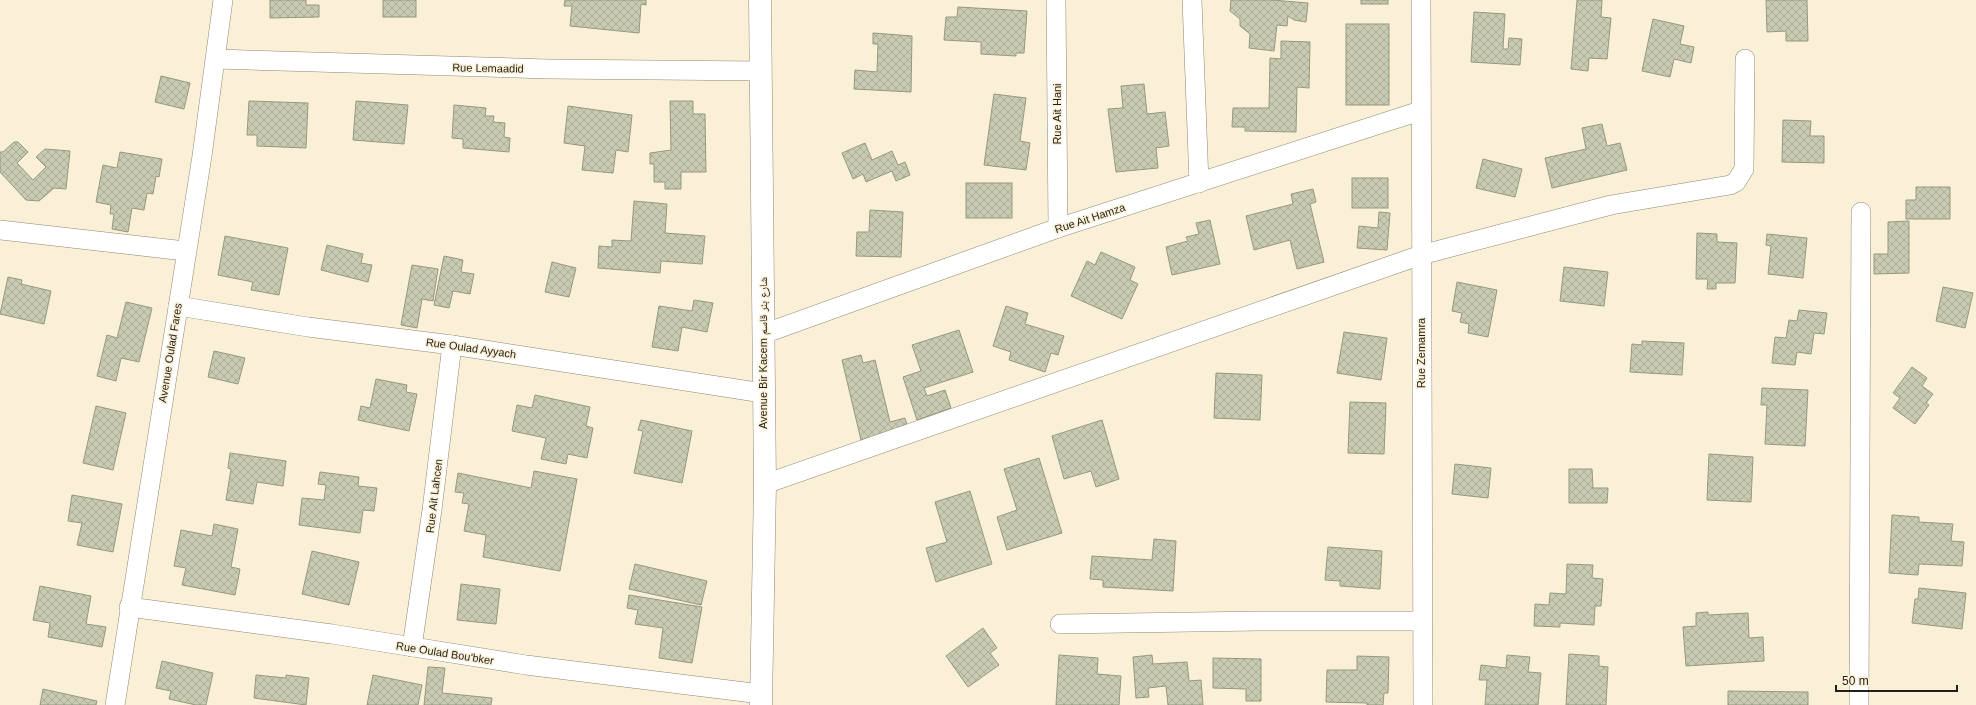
<svg xmlns="http://www.w3.org/2000/svg" width="1976" height="705" font-family="Helvetica,'Noto Naskh Arabic',sans-serif">
<style>
.building{fill:url(#building-cross-hatch);stroke:#95987f}
.lines{fill:none;stroke-linecap:round;stroke-linejoin:round}
.street-casing{stroke:#908770;stroke-width:20}
.secondary-casing{stroke:#908770;stroke-width:23}
.street{stroke:#fff;stroke-width:19}
.secondary{stroke:#fff;stroke-width:22}
.labels{text-anchor:middle;stroke-width:3;stroke-linejoin:round;paint-order:stroke}
.street-label{font-size:11px;fill:#231f16;stroke:#faf0d7}
</style>
<defs>
<pattern id="building-cross-hatch" width="8" height="8" patternUnits="userSpaceOnUse"><rect width="8" height="8" fill="#c8cbb2"/><path d="M0 0l8 8M0 8l8-8" fill="none" stroke="#acae98"/></pattern>
</defs>
<rect width="100%" height="100%" fill="#faf0d7"/>
<g class="building">
<polygon points="270,0 306,0 306,5 319,5 319,17 270,18"/>
<rect x="383" y="0" width="33" height="17"/>
<polygon points="565,0 646,0 646,5 641,4 639,33 570,26 572,6 564,6"/>
<polygon points="1231,0 1272,0 1308,3 1306,22 1294,20 1288,16 1287,26 1277,25 1274,51 1249,48 1250,34 1240,26 1240,19 1230,11"/>
<rect x="1361" y="0" width="27" height="4"/>
<polygon points="1577,0 1602,0 1601,17 1611,18 1607,59 1589,58 1588,71 1571,69"/>
<polygon points="1766,0 1807,0 1808,41 1786,41 1786,31 1767,32"/>
<polygon points="958,7 1027,11 1024,53 1016,53 1016,56 981,54 981,42 944,40 946,17 957,17"/>
<polygon points="1474,12 1505,14 1503,49 1508,49 1509,38 1522,39 1520,65 1471,62"/>
<polygon points="1653,19 1684,26 1680,44 1694,47 1691,63 1674,59 1670,77 1642,71"/>
<rect x="1346" y="24" width="43" height="81"/>
<polygon points="873,33 912,36 911,92 854,89 855,70 877,72 878,44 873,44"/>
<polygon points="1281,41 1310,42 1309,88 1297,87 1296,132 1245,131 1245,127 1232,127 1233,108 1269,108 1270,58 1281,59"/>
<polygon points="161,76 190,83 184,109 155,102"/>
<polygon points="1144,84 1147,114 1165,112 1169,146 1156,148 1158,168 1116,172 1108,109 1123,108 1121,86"/>
<polygon points="994,94 1026,98 1020,141 1030,143 1026,170 984,165"/>
<polygon points="249,101 308,103 306,148 257,146 257,135 247,135"/>
<polygon points="356,101 408,105 404,144 353,140"/>
<polygon points="670,101 693,101 693,114 705,114 706,172 681,172 681,189 665,189 665,182 654,182 654,164 650,164 650,153 671,150"/>
<polygon points="454,105 486,108 485,116 494,116 493,122 505,123 504,137 510,138 509,152 463,148 463,139 452,138"/>
<polygon points="568,106 632,115 628,152 616,150 613,173 582,170 585,146 564,143"/>
<polygon points="1783,120 1811,121 1810,136 1824,136 1824,163 1782,162"/>
<polygon points="1602,124 1607,146 1620,143 1627,170 1552,188 1545,158 1586,149 1582,128"/>
<polygon points="14,142 18,142 28,152 17,163 33,180 46,167 36,157 45,149 70,151 66,189 54,188 39,201 26,200 0,172 0,152 3,152"/>
<polygon points="865,143 872,160 892,151 898,165 905,162 910,175 896,181 892,171 866,182 863,174 853,179 842,153"/>
<polygon points="120,152 162,159 159,177 156,176 153,194 147,193 144,210 132,208 128,232 112,229 114,214 110,214 111,205 96,202 103,165 117,168"/>
<polygon points="1483,159 1522,169 1515,197 1476,188"/>
<rect x="1352" y="178" width="36" height="30"/>
<rect x="966" y="183" width="46" height="35"/>
<polygon points="1916,187 1950,187 1950,219 1906,219 1906,200 1916,200"/>
<polygon points="1313,189 1316,202 1310,204 1324,262 1297,269 1290,240 1254,250 1246,216 1293,204 1291,194"/>
<polygon points="634,201 667,204 665,233 705,236 702,264 661,261 660,273 598,268 599,246 612,247 612,240 631,241"/>
<polygon points="870,210 903,212 901,257 856,256 857,232 869,232"/>
<polygon points="1379,212 1390,213 1387,250 1357,248 1359,226 1378,228"/>
<polygon points="1210,220 1220,264 1172,275 1166,247 1188,241 1186,237 1199,234 1196,223"/>
<polygon points="1909,221 1909,273 1874,274 1874,254 1888,254 1888,222"/>
<polygon points="1697,233 1717,234 1717,242 1737,243 1735,283 1716,283 1716,289 1707,289 1708,279 1696,279"/>
<polygon points="1767,234 1807,238 1803,278 1768,274 1771,246 1766,245"/>
<polygon points="225,236 288,248 279,295 251,290 253,282 218,275"/>
<polygon points="327,245 363,254 361,263 372,265 368,282 321,270"/>
<polygon points="1101,252 1135,267 1130,280 1138,284 1122,319 1071,296 1087,261 1095,265"/>
<polygon points="444,256 463,260 461,272 474,274 470,294 453,291 449,308 434,305"/>
<polygon points="552,262 576,268 569,297 545,292"/>
<polygon points="412,265 438,269 433,301 422,299 417,328 401,325"/>
<polygon points="1564,267 1608,272 1604,306 1560,301"/>
<polygon points="8,277 22,280 21,284 51,291 44,324 0,314"/>
<polygon points="1457,282 1497,290 1488,337 1468,333 1469,324 1460,322 1462,313 1452,311"/>
<polygon points="1943,287 1973,293 1965,328 1936,321"/>
<polygon points="694,300 713,303 707,332 682,327 678,351 652,347 659,306 692,311"/>
<polygon points="126,302 152,308 139,362 121,358 116,381 97,376 107,335 117,338"/>
<polygon points="1006,306 1028,313 1025,324 1064,336 1058,355 1051,353 1045,372 1009,360 1011,352 993,346"/>
<polygon points="1799,310 1827,313 1824,334 1814,333 1811,354 1797,352 1795,365 1772,363 1775,337 1786,338 1789,320 1797,321"/>
<polygon points="959,330 973,372 924,388 927,396 945,390 951,408 917,420 903,377 921,371 912,345"/>
<polygon points="1344,332 1387,338 1381,380 1337,373"/>
<polygon points="1642,341 1684,343 1682,375 1630,372 1632,344 1642,345"/>
<polygon points="214,351 245,358 238,384 208,377"/>
<polygon points="861,355 863,363 875,360 890,422 905,418 908,429 861,440 842,360"/>
<polygon points="1912,367 1927,378 1922,386 1933,394 1926,403 1929,405 1915,424 1893,408 1900,398 1893,393"/>
<polygon points="1216,373 1262,375 1260,420 1214,418"/>
<polygon points="376,379 407,385 406,392 417,394 409,431 358,420 361,406 370,408"/>
<polygon points="1762,388 1808,390 1805,446 1765,444 1767,405 1761,405"/>
<polygon points="535,395 590,407 586,426 593,428 587,458 568,454 566,464 541,459 546,438 512,431 517,405 532,408"/>
<polygon points="1350,402 1386,403 1384,454 1348,453"/>
<polygon points="96,406 126,413 113,470 83,463"/>
<polygon points="641,420 692,431 682,483 634,473 643,431 638,430"/>
<polygon points="1102,420 1119,479 1096,487 1091,471 1064,479 1052,436"/>
<polygon points="230,453 286,461 283,486 257,482 253,504 226,500 231,469 228,468"/>
<polygon points="1709,454 1753,457 1751,502 1707,500"/>
<polygon points="1039,458 1062,533 1007,550 997,517 1017,510 1004,469"/>
<polygon points="1455,464 1491,468 1488,498 1452,494"/>
<polygon points="1569,469 1592,469 1593,488 1608,488 1607,503 1569,503"/>
<polygon points="534,471 577,479 560,571 483,557 486,535 464,531 469,504 462,503 464,493 455,492 458,473 531,488"/>
<polygon points="320,472 359,477 358,486 377,488 374,511 363,510 360,533 299,525 302,498 324,500 326,485 318,484"/>
<polygon points="970,491 992,564 936,582 926,548 947,542 935,502"/>
<polygon points="72,495 122,504 113,552 77,545 82,523 68,521"/>
<polygon points="1892,515 1919,517 1919,522 1953,524 1951,541 1964,542 1962,566 1919,564 1918,575 1889,573"/>
<polygon points="214,524 238,529 231,567 240,569 235,595 182,585 186,568 174,566 181,530 212,536"/>
<polygon points="1154,539 1176,541 1173,591 1103,587 1103,580 1090,579 1092,556 1152,560"/>
<polygon points="1328,547 1382,551 1380,589 1340,586 1340,581 1325,580"/>
<polygon points="312,551 359,562 349,605 302,594"/>
<polygon points="635,564 707,581 701,605 629,589"/>
<polygon points="1567,564 1593,565 1592,578 1603,579 1601,606 1595,606 1594,625 1560,623 1560,627 1534,626 1535,604 1549,605 1550,593 1566,594"/>
<polygon points="461,584 500,589 496,624 457,620"/>
<polygon points="40,586 91,596 86,624 106,627 102,647 48,637 50,623 33,620"/>
<polygon points="1919,588 1966,593 1962,629 1912,623 1915,599 1918,599"/>
<polygon points="629,595 702,607 692,663 659,658 663,628 635,624 638,610 627,608"/>
<polygon points="1708,612 1708,615 1748,613 1749,638 1763,637 1764,661 1686,666 1683,627 1696,626 1696,613"/>
<polygon points="983,628 997,648 990,653 999,665 968,687 946,656"/>
<polygon points="1569,654 1599,656 1599,666 1608,667 1606,705 1566,705"/>
<polygon points="1059,655 1098,658 1097,674 1121,676 1119,705 1056,705"/>
<polygon points="1152,655 1153,664 1187,662 1189,681 1201,680 1203,705 1168,705 1166,686 1148,688 1149,697 1136,698 1133,657"/>
<polygon points="1507,655 1530,657 1528,672 1541,673 1538,705 1485,705 1487,680 1479,680 1481,665 1506,668"/>
<polygon points="1357,656 1389,657 1388,693 1384,693 1383,705 1367,705 1367,703 1326,702 1327,670 1357,670"/>
<polygon points="1213,658 1261,659 1261,701 1246,701 1246,689 1213,688"/>
<polygon points="162,661 213,673 206,705 196,705 169,699 171,691 156,688"/>
<polygon points="428,667 445,668 442,693 492,698 491,705 424,705"/>
<polygon points="256,675 286,678 286,675 309,678 306,705 254,698"/>
<polygon points="373,675 422,685 418,705 367,705"/>
<polygon points="43,689 97,701 96,705 40,705"/>
<polygon points="1728,691 1808,692 1808,705 1728,705"/>
</g>
<g class="lines">
<defs>
<g id="street">
<polyline points="1056,0 1058,228"/>
<polyline points="1192,0 1199,183"/>
<polyline points="1421,0 1423,705"/>
<polyline points="216,59 548,69 761,71"/>
<polyline points="0,230 185,251"/>
<polyline points="178,306 308,327 452,345 763,393"/>
<polyline points="763,334 1058,228 1420,111"/>
<polyline points="765,484 1421,255 1611,205 1730,185 1736,182 1744,169 1745,59"/>
<polyline points="129,607 332,634 526,665 761,694"/>
<polyline points="1060,624 1260,621 1422,621"/>
<polyline points="412,647 432,510 452,345"/>
<polyline points="115,705 202,156 223,0"/>
<polyline points="1859,705 1861,212"/>
</g>
<polyline id="secondary" points="760,0 765,484 761,705"/>
</defs>
<use href="#street" class="street-casing"/>
<use href="#secondary" class="secondary-casing"/>
<use href="#street" class="street"/>
<use href="#secondary" class="secondary"/>
</g>
<g class="labels">
<g class="street-label">
<text transform="translate(488 68) rotate(1)" y="4">Rue Lemaadid</text>
<text transform="translate(1057 114) rotate(-90)" y="4">Rue Ait Hani</text>
<text transform="translate(1090 218) rotate(-18)" y="4">Rue Ait Hamza</text>
<text transform="translate(471 348) rotate(8)" y="4">Rue Oulad Ayyach</text>
<text transform="translate(170 353) rotate(-81)" y="4">Avenue Oulad Fares</text>
<text transform="translate(763 353) rotate(-90)" y="4">Avenue Bir Kacem شارع بئر قاسم</text>
<text transform="translate(1421 353) rotate(-90)" y="4">Rue Zemamra</text>
<text transform="translate(434 496) rotate(-83)" y="4">Rue Ait Lahcen</text>
<text transform="translate(445 653) rotate(9)" y="4">Rue Oulad Bou'bker</text>
</g>
</g>
<path d="M1836 685v6h121v-6" fill="none" stroke="#231f16" stroke-width="2"/>
<text x="1842" y="685" font-size="12" fill="#231f16" stroke="#faf0d7" stroke-width="3" paint-order="stroke">50 m</text>
</svg>
